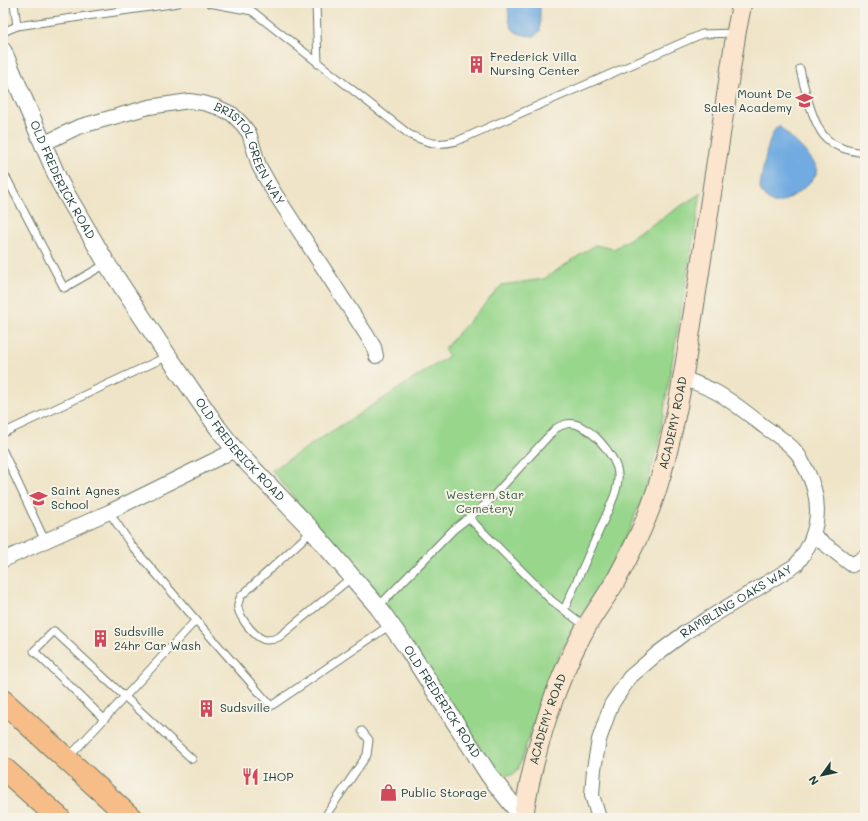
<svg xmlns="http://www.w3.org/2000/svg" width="868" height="821" font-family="Mali,sans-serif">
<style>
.green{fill:#98d68c;stroke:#5c8a60}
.water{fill:#71abe1;stroke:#48748a}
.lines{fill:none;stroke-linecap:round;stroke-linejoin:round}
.service-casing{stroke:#687767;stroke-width:9}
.minor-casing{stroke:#687767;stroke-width:16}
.tertiary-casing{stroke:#687767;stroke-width:19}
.secondary-casing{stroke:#687767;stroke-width:21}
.primary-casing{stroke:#687767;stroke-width:24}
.service{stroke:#fff;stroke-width:7}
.minor{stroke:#fff;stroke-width:14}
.tertiary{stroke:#fff;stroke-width:17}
.secondary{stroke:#fce5cf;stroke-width:19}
.primary{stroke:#f7bd88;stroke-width:22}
.labels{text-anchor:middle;stroke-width:4;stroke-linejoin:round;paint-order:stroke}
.poi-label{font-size:12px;fill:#1f3d34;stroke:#f7f3e8;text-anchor:start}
.street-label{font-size:12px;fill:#1f3d34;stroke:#f7f3e8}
.park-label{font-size:12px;fill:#375c46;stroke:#f7f3e8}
</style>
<rect width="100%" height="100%" fill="#f7f3e8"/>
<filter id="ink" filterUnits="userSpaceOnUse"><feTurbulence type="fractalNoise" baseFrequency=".025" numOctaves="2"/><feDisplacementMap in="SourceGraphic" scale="8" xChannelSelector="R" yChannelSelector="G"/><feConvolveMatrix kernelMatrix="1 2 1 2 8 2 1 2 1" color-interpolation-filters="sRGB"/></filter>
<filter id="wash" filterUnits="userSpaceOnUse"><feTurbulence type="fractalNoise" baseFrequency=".012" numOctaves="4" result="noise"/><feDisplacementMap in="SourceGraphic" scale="16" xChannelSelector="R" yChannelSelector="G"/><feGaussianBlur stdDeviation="0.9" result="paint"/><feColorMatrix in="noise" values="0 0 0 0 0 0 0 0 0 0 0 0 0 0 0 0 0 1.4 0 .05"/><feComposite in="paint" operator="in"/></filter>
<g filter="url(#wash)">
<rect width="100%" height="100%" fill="#efe4c7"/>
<polygon class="green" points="701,193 658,445 645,490 629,530 607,573 565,643 548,681 518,770 512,775 504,775 497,771 314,523 272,470 449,356 444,349 502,285 544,279 595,245 614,249"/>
<g class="water">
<path d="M508,3H540V31L535,36C508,35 509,26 508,3Z"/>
<path d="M778,126L780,127C790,137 812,156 817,168C821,178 784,206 774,203C770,202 766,198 764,196C762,193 761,191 760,187C762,174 768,134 778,126Z"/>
</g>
</g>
<g filter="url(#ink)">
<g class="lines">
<defs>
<g id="service">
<polyline points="14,3 17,26"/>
<path d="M209,3L252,11L410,135C429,143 436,146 457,141L702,34L736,33"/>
<polyline points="316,3 318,64"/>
<polyline points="3,32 17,26 178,3"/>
<path d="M800,69C804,87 814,128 827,139C838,149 851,151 865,153"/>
<polyline points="3,175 7,179 64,288 106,264"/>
<polyline points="3,433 168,356"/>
<polyline points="3,451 45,541"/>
<polyline points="469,518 551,600 585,626"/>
<path d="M312,531L241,596C239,600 237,604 238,608C240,618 256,640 267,640C271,640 275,639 279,637L352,577"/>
<path d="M378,607L453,530L486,504L555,429C558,427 562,425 566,424C586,419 617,456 618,474C619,484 615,495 611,504L564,610"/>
<polyline points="196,620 271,706 390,625"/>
<polyline points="104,719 34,651 54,631 192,759"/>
<polyline points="69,757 196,620 132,546 109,512"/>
<polyline points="324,818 367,755 369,740 362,731"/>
</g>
<g id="minor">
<path id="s1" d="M43,144L78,127L149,107L189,101L203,103L217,107L232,114L242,124L249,133L259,166L272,189L368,337L374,347L376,356"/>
<polyline points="813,535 852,565 865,557"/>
<polyline points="3,560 109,512 235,450"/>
<path id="s2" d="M599,818L592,795L594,769L599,740L611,705L630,677L658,653L686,632L796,565C819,536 824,503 806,469C803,464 800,457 797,453C789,443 777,435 766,428C749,415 733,401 714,391C704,386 693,382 683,378"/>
</g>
<g id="tertiary">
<path id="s3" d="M3,51L60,183L107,264L168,356L218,428L235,450L310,528L378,607L408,649L489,775L523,818"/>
</g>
<g id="secondary">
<path id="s4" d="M523,818C534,751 553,686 586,627C595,612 606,597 615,582C631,553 646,523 656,492C678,423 687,352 698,282C711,199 723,116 736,33L742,3"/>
</g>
<g id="primary">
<polyline points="3,701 131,818"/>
<polyline points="3,768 59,818"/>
</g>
</defs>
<use href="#service" class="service-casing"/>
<use href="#minor" class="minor-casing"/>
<use href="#tertiary" class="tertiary-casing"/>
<use href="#secondary" class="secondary-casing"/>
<use href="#primary" class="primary-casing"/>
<use href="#service" class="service"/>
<use href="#minor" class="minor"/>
<use href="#tertiary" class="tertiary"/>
<use href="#secondary" class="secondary"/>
<use href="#primary" class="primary"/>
</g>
</g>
<defs>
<symbol id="building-bare" viewBox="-9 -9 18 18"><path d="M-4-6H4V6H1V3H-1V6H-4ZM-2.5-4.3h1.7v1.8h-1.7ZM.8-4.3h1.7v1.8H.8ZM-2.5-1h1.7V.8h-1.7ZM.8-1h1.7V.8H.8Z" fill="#d1495b" stroke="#f7f3e8" stroke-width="2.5" paint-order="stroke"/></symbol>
<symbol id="school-bare" viewBox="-9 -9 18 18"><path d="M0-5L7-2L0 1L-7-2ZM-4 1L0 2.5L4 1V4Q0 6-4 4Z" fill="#d1495b" stroke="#f7f3e8" stroke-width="2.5" paint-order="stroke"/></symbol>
<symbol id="restaurant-bare" viewBox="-9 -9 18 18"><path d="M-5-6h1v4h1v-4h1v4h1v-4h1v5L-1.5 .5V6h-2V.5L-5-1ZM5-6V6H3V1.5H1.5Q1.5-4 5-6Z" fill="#d1495b" stroke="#f7f3e8" stroke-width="2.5" paint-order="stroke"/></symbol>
<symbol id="shop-bare" viewBox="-9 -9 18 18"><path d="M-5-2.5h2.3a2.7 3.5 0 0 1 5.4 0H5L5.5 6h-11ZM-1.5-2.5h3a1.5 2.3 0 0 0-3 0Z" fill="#d1495b" stroke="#f7f3e8" stroke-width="2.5" paint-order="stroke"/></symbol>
</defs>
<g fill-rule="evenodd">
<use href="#building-bare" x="464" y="52" width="25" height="25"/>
<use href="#school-bare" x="792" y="88" width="25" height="25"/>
<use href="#school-bare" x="26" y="486" width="25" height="25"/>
<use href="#building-bare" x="88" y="626" width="25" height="25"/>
<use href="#building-bare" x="194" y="696" width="25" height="25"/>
<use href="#restaurant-bare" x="238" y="764" width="25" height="25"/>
<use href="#shop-bare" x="376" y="780" width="25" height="25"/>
</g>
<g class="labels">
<g class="poi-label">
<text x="490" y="61">Frederick Villa<tspan x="490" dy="14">Nursing Center</tspan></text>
<text x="792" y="98" text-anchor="end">Mount De<tspan x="792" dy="14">Sales Academy</tspan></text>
<text x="51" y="495">Saint Agnes<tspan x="51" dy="14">School</tspan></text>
<text x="114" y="636">Sudsville<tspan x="114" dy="14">24hr Car Wash</tspan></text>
<text x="220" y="712">Sudsville</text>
<text x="263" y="781">IHOP</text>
<text x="401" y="797">Public Storage</text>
</g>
<g class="street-label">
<text dy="4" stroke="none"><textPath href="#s1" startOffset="241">BRISTOL GREEN WAY</textPath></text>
<text dy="4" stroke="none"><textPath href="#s3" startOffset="142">OLD FREDERICK ROAD</textPath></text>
<text dy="4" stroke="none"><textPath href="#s4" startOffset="426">ACADEMY ROAD</textPath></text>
<text dy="4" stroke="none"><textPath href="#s3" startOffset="466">OLD FREDERICK ROAD</textPath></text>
<text dy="4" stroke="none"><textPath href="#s2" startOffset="281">RAMBLING OAKS WAY</textPath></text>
<text dy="4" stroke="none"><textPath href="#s3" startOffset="790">OLD FREDERICK ROAD</textPath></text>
<text dy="4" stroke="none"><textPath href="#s4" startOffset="102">ACADEMY ROAD</textPath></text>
</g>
<g class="park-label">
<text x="485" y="499">Western Star<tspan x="485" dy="14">Cemetery</tspan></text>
</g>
</g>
<rect width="868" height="821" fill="none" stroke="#f7f3e8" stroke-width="16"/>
<g transform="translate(822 775) rotate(237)" stroke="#f7f3e8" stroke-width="3" paint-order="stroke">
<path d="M0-3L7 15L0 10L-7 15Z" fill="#1f3d34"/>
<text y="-6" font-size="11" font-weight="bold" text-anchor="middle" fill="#1f3d34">N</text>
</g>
</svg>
